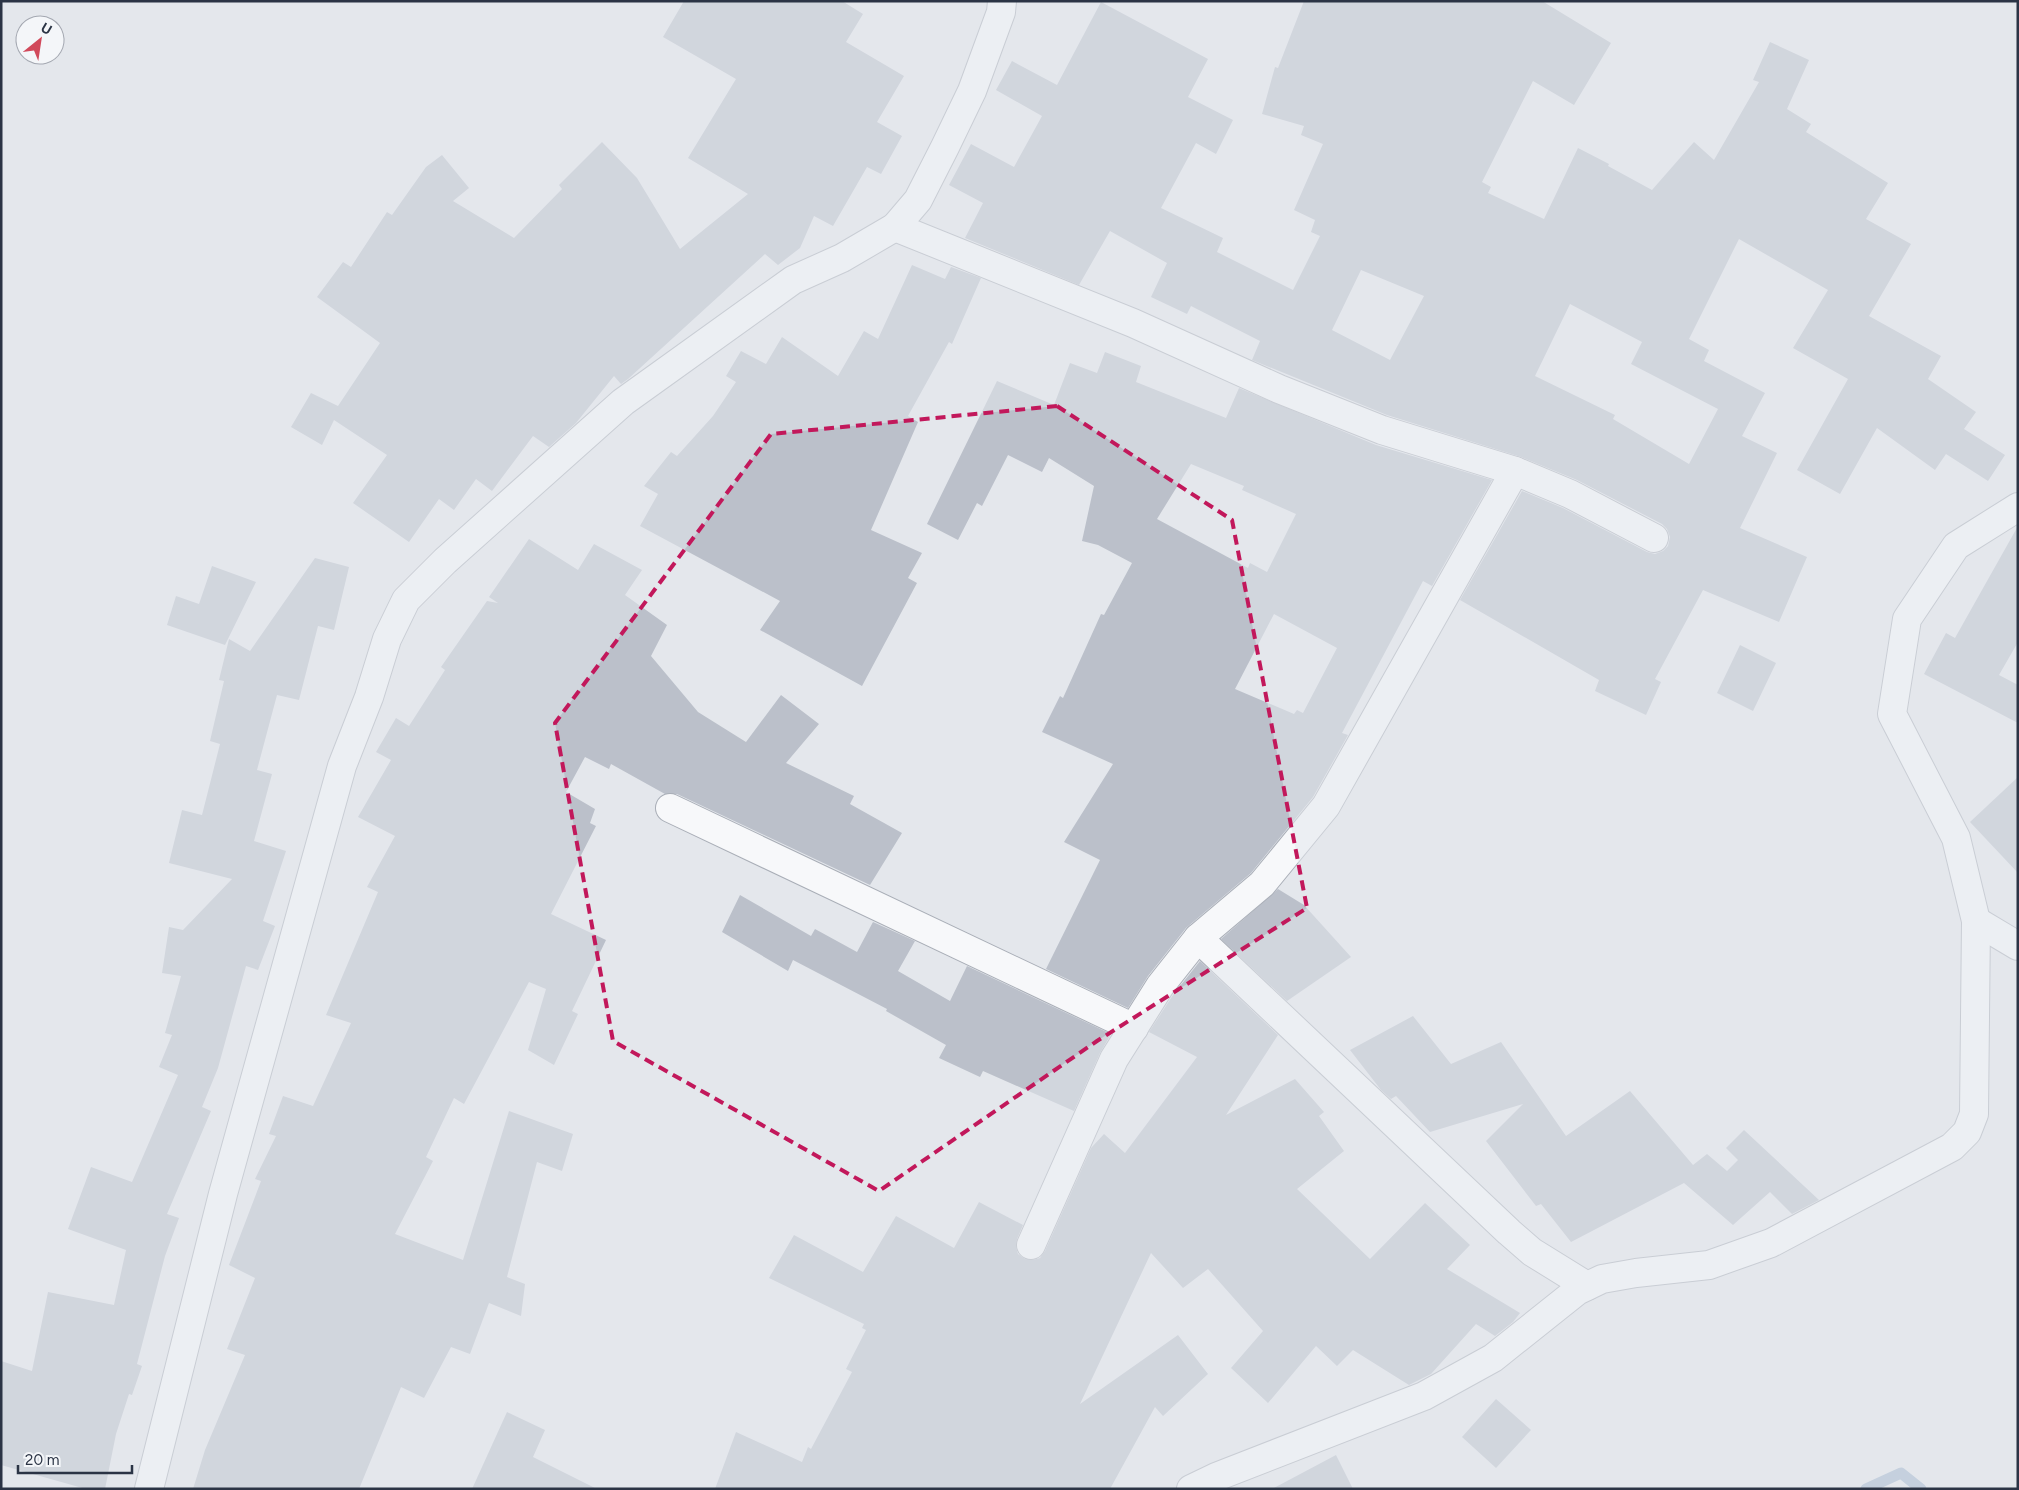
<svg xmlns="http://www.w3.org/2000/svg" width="2019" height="1490" font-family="Figtree,sans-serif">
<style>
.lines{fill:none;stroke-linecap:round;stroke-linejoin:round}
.stream{stroke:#9fb4cc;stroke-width:11}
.building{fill:#bbc0ca;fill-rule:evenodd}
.minor-casing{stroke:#a9aeb7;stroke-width:30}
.minor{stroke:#f7f8fa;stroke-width:28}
.marked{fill:none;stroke:#c2185b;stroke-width:4;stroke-dasharray:10 6;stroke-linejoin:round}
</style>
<rect width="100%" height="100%" fill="#e4e7ec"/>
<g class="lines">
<polyline class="stream" points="1866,1489 1901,1473 1921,1489"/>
</g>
<g class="building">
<polygon points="684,1 842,1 863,14 846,42 904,76 877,122 902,136 881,174 867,167 833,226 814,216 800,248 778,265 765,254 628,379 621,384 614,376 576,423 549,447 533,436 492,491 476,479 454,510 439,499 409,542 353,503 387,455 334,420 322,445 291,427 311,393 338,406 380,343 317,297 343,262 351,267 387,212 392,215 426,167 442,155 469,188 453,201 514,238 562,189 559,185 602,142 637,178 680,249 748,194 688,158 736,79 663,37"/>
<path d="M1304,1H1542L1611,43L1574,105L1533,81L1482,182L1491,187L1488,193L1544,219L1578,148L1609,164L1608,166L1652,190L1694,142L1714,160L1759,82L1753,80L1770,42L1809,60L1787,109L1811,124L1806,132L1888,183L1866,219L1911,244L1869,316L1941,356L1928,379L1976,412L1964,429L2005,455L1988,481L1946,454L1935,470L1877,428L1840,494L1797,470L1848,379L1793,348L1828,290L1739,239L1689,339L1709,350L1704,361L1765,393L1742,436L1777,453L1740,528L1807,557L1779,622L1703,590L1655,679L1661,682L1646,715L1595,691L1599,680L1460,600L1522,491L1563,508L1647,552L1655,554L1663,551L1668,546L1670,537L1667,529L1662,524L1577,480L1521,457L1387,415L1252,360L1260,341L1191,306L1187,314L1151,297L1167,263L1110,231L1079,285L965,238L983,203L949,185L971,144L1014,167L1042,116L996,90L1012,61L1057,85L1101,2L1208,59L1188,97L1233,120L1216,154L1196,143L1161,208L1223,238L1217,252L1293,290L1320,236L1311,232L1315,220L1294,210L1323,144L1301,135L1304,126L1262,114L1275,67L1278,68ZM1361,270L1424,296L1390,360L1332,330ZM1570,304L1642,342L1631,364L1718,409L1689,464L1613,419L1615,415L1535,376Z"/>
<polygon points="912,265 945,279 951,267 981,278 952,344 949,342 908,416 918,422 871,530 922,553 908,578 917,583 862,686 760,630 780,601 640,526 658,494 644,486 671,452 677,456 713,416 736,382 726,376 741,351 766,364 782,337 838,376 864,331 878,339"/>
<path d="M1105,352L1141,366L1136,382L1226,418L1239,388L1376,445L1492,480L1432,586L1423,581L1342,733L1348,735L1313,797L1251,873L1186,928L1148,976L1128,1008L1046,969L1100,860L1064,842L1113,764L1042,732L1060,696L1063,698L1101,614L1104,615L1132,563L1098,545L1082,541L1094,486L1049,458L1042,472L1008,455L982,506L977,503L958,540L927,524L997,381L1054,405L1070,363L1097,373ZM1191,464L1244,486L1242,490L1296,514L1267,572L1250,563L1248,568L1157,519ZM1274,614L1337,648L1303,713L1297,710L1294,714L1235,689Z"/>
<polygon points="2018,526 2018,642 1999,675 2018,685 2018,723 1924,674 1946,633 1955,638"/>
<polygon points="529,539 578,570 594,544 642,570 625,595 667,625 651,656 698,712 746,742 781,695 819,724 786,763 854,796 850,804 902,833 870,885 677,794 665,794 611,764 609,769 585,757 566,792 595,809 590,823 596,826 551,914 606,940 572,1011 578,1014 554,1065 528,1050 546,989 529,982 464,1104 454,1098 426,1157 433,1161 395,1234 463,1260 509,1111 573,1134 562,1171 537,1162 507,1277 525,1284 521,1316 489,1303 470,1354 451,1347 424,1398 401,1387 359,1489 193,1489 205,1450 245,1355 227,1349 255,1278 229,1265 261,1181 255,1179 276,1136 269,1134 283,1096 313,1106 351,1023 326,1015 378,892 367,887 395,836 358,817 391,760 376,752 396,718 409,726 445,670 441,667 487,601 498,603 489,597"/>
<polygon points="315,558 349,567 334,630 318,626 299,700 277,695 257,770 272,774 254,841 286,851 263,921 275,926 258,970 246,966 218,1068 202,1107 211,1111 167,1214 179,1218 165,1256 137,1364 142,1366 132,1395 129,1394 116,1434 105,1489 86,1489 1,1465 1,1361 32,1371 48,1292 114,1305 126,1250 68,1229 91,1167 132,1182 178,1075 159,1067 172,1035 165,1033 181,976 162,973 169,927 183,930 232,879 169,863 182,810 202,815 220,744 210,741 224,681 219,680 229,639 250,651"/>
<polygon points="212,566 256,582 225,645 167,625 176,596 199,604"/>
<polygon points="1740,645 1776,663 1753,711 1717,693"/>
<polygon points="2018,777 2018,873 1970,822"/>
<polygon points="1278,889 1304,905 1351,957 1287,1001 1221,939"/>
<polygon points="740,895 811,936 815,929 857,952 873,922 915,941 898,971 950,1001 967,966 1111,1034 1100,1053 1074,1111 983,1071 980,1077 939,1058 946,1045 886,1011 887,1009 793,960 788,971 722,932"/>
<polygon points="1200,961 1278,1035 1226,1115 1295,1079 1324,1112 1319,1116 1344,1151 1297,1189 1370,1259 1425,1203 1470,1245 1447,1269 1520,1313 1513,1322 1495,1336 1476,1324 1431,1374 1409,1385 1353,1350 1337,1366 1316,1346 1268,1403 1231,1368 1263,1331 1208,1269 1183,1288 1151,1253 1080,1404 1178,1335 1208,1374 1163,1416 1155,1407 1110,1489 715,1489 736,1432 802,1462 808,1447 811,1449 852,1372 846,1369 866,1330 862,1328 864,1324 769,1278 794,1235 863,1272 896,1216 954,1248 979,1202 1023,1225 1017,1239 1016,1247 1018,1254 1025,1259 1033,1260 1040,1258 1045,1251 1091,1148 1104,1134 1125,1153 1197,1057 1149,1032 1173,995"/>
<polygon points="1413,1016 1451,1064 1501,1042 1566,1136 1630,1091 1693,1165 1707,1154 1727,1171 1738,1160 1726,1148 1744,1130 1819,1200 1792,1214 1770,1192 1733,1225 1684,1183 1571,1242 1541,1204 1536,1206 1486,1141 1523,1104 1430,1132 1396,1096 1391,1099 1381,1090 1350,1050"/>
<polygon points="1496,1399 1531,1430 1496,1468 1462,1437"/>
<polygon points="507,1412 545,1430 533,1457 597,1489 472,1489"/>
<polygon points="1336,1455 1353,1489 1272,1489"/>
</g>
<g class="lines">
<defs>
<g id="minor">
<polyline points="895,227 1133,323 1279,389 1382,430 1515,471 1570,494 1654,538"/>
<polyline points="670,808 1134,1028"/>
<polyline points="1976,921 2018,946"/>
<polyline points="1198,938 1509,1232 1532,1252 1587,1286"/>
<polyline points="1031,1245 1114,1059 1160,986 1198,938 1262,884 1326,806 1515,471"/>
<polyline points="149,1489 223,1194 342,766 369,697 387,639 406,600 445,561 623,402 793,280 842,258 895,227 918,200 945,147 972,91 1001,12 1002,1"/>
<polyline points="1191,1489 1216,1477 1424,1396 1493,1358 1577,1291 1602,1279 1636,1273 1709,1265 1771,1243 1952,1147 1967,1132 1974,1114 1976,921 1956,838 1892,714 1907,619 1956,546 2018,507"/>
</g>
</defs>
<use href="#minor" class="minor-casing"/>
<use href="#minor" class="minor"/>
</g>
<path d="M0 0H2019V1490H0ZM1057,406L1232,520L1307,908L1097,1041L879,1191L613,1041L555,723L771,434Z" fill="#e4e7ec" fill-opacity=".55" fill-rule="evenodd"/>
<path class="marked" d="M1057,406L1232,520L1307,908L1097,1041L879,1191L613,1041L555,723L771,434Z"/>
<rect width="2019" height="1490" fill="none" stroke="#2b3445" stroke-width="5"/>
<g transform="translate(40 40) rotate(30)"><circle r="24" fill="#f4f6f9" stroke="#a4a8b1"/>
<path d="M0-4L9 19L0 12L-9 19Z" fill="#d1495b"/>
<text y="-8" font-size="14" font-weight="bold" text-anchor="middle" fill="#2b3445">U</text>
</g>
<path d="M18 1465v8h114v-8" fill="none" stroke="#2b3445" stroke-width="2.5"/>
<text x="25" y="1465" font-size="15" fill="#2b3445" stroke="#f4f6f9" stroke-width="4" paint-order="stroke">20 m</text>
</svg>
